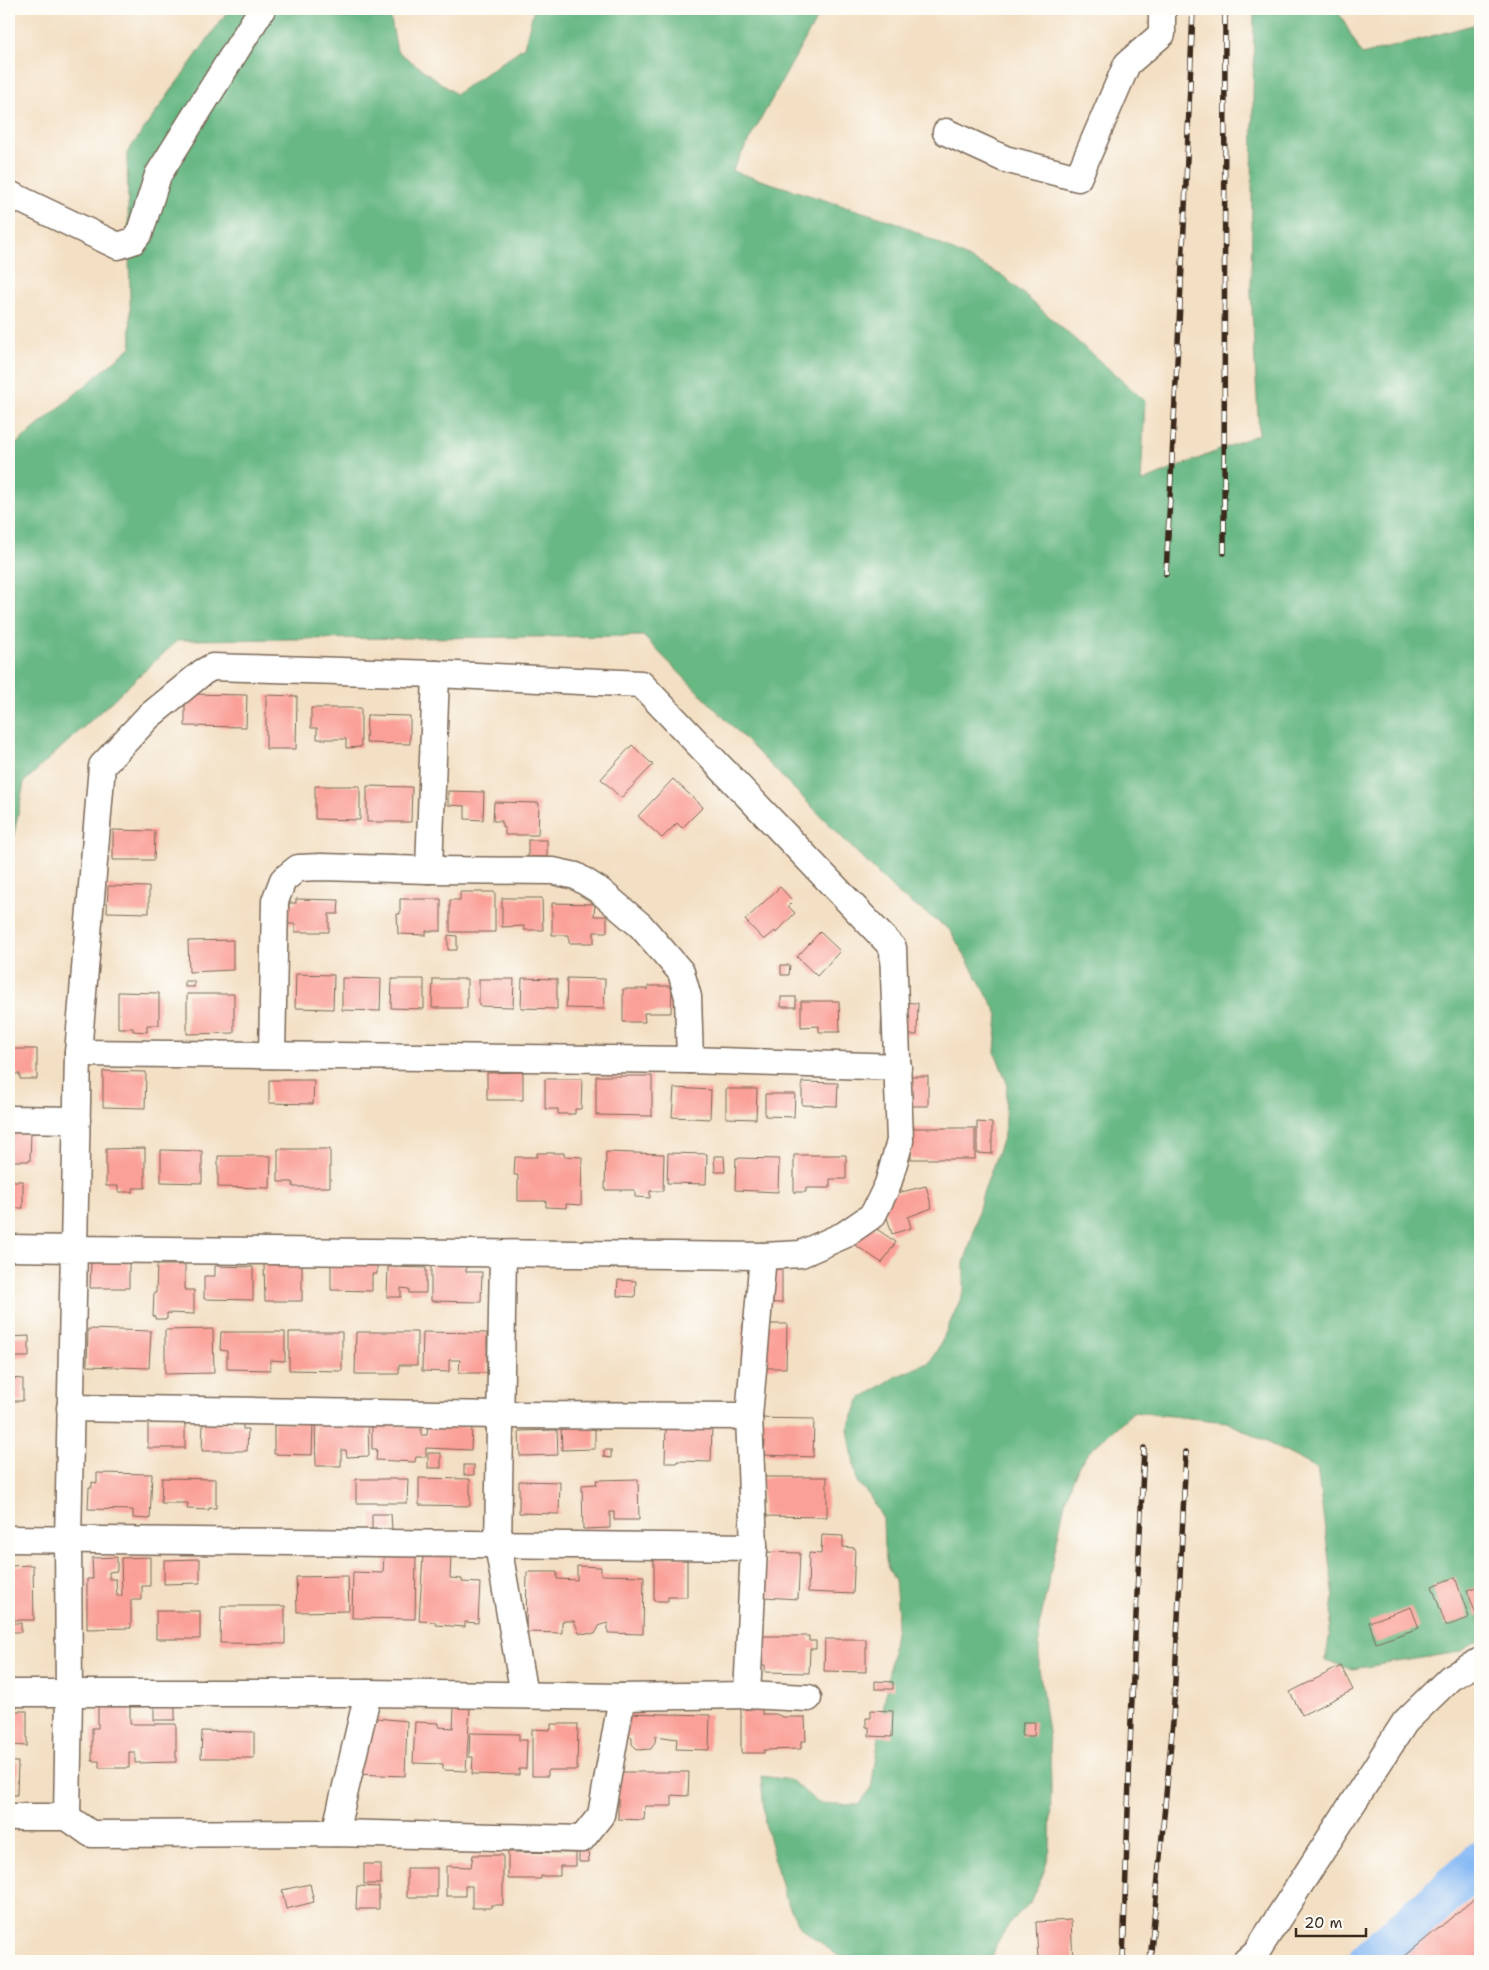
<svg xmlns="http://www.w3.org/2000/svg" width="1489" height="1970" font-family="'Shantell Sans',sans-serif">
<style>
.forest{fill:#68b884;stroke:#527151}
.lines{fill:none;stroke-linecap:round;stroke-linejoin:round}
.river{stroke:#87baf4;stroke-width:42}
.building{fill:#faa098}
.minor-casing{stroke:#7b6958;stroke-width:29}
.minor{stroke:#fff;stroke-width:26}
.rail-casing{stroke:#3b2a1e;stroke-width:5.5}
.rail{stroke:#fdfcf7;stroke-width:4;stroke-dasharray:11;stroke-linecap:butt}
</style>
<rect width="100%" height="100%" fill="#fdfcf7"/>
<filter id="ink" filterUnits="userSpaceOnUse"><feTurbulence type="fractalNoise" baseFrequency=".02" numOctaves="2"/><feDisplacementMap in="SourceGraphic" scale="10" xChannelSelector="R" yChannelSelector="G"/><feConvolveMatrix kernelMatrix="1 2 1 2 8 2 1 2 1" color-interpolation-filters="sRGB"/></filter>
<filter id="wash" filterUnits="userSpaceOnUse"><feTurbulence type="fractalNoise" baseFrequency=".0096" numOctaves="4" result="noise"/><feDisplacementMap in="SourceGraphic" scale="20" xChannelSelector="R" yChannelSelector="G"/><feGaussianBlur stdDeviation="1.12" result="paint"/><feColorMatrix in="noise" values="0 0 0 0 0 0 0 0 0 0 0 0 0 0 0 0 0 1.4 0 .05"/><feComposite in="paint" operator="in"/></filter>
<g filter="url(#wash)">
<rect width="100%" height="100%" fill="#f3dfc3"/>
<polygon class="forest" points="229,9 389,9 397,51 456,94 524,47 534,9 822,9 732,171 898,223 1003,276 1145,401 1141,482 1259,434 1251,292 1254,9 1337,9 1362,55 1480,23 1480,1640 1460,1652 1352,1669 1326,1661 1334,1598 1317,1468 1227,1422 1133,1412 1088,1453 1079,1465 1066,1497 1039,1628 1039,1668 1050,1747 1051,1787 1050,1848 1045,1869 1031,1902 1011,1921 996,1945 991,1961 845,1961 800,1927 784,1896 777,1869 765,1823 761,1776 791,1780 818,1803 858,1805 871,1789 898,1613 895,1581 887,1566 884,1547 883,1519 869,1495 857,1482 848,1429 859,1400 895,1377 930,1362 941,1343 964,1291 964,1263 972,1239 982,1196 1004,1135 1007,1083 995,1052 998,1014 950,930 897,893 643,636 178,640 24,782 9,861 9,450 131,347 127,153"/>
<g class="lines">
<polyline class="river" points="1369,1961 1480,1863"/>
</g>
<g id="blocks">
<g class="building">
<polygon points="185,694 247,695 246,727 185,726"/>
<polygon points="266,695 297,696 296,749 266,749"/>
<polygon points="311,708 361,708 361,747 346,748 346,739 317,739 317,728 311,728"/>
<polygon points="367,715 410,716 410,744 366,743"/>
<polygon points="632,745 653,765 621,798 601,779"/>
<polygon points="673,779 703,807 682,828 677,823 662,838 638,816"/>
<polygon points="315,786 360,786 360,820 315,819"/>
<polygon points="367,786 412,787 411,822 367,822"/>
<polygon points="448,791 484,792 483,820 465,819 465,806 448,805"/>
<polygon points="494,802 539,803 538,835 505,835 505,827 502,827 502,821 493,821"/>
<polygon points="113,830 155,831 154,860 113,860"/>
<rect x="528" y="840" width="19" height="17"/>
<polygon points="108,886 149,887 149,913 107,912"/>
<polygon points="780,887 793,901 788,906 795,913 776,933 775,931 764,940 745,920"/>
<polygon points="460,892 495,892 495,932 450,932 450,900 460,900"/>
<polygon points="502,898 542,898 543,930 524,930 524,926 502,927"/>
<polygon points="296,899 339,900 338,914 329,914 329,932 295,932 295,924 288,924 289,903 296,903"/>
<polygon points="400,899 441,899 441,931 426,931 426,935 398,934 397,914 400,914"/>
<polygon points="552,903 595,904 594,916 607,916 607,932 594,932 594,943 569,943 569,935 552,935"/>
<polygon points="820,932 840,951 817,976 797,957"/>
<polygon points="448,935 457,936 457,950 448,950"/>
<polygon points="233,940 233,970 189,972 188,941"/>
<polygon points="781,965 790,965 789,975 781,975"/>
<polygon points="296,974 334,975 333,1009 295,1008"/>
<polygon points="342,978 381,979 380,1011 342,1010"/>
<polygon points="522,978 557,979 557,1009 521,1008"/>
<polygon points="567,978 605,979 604,1009 566,1008"/>
<polygon points="392,979 424,979 424,1009 391,1008"/>
<polygon points="433,979 467,979 467,1008 432,1008"/>
<polygon points="479,979 514,979 513,1007 479,1006"/>
<rect x="185" y="981" width="9" height="6"/>
<polygon points="648,986 672,986 671,1013 644,1013 645,1022 623,1022 623,989 648,989"/>
<polygon points="118,992 159,993 159,1025 147,1025 147,1032 133,1031 133,1028 118,1028"/>
<polygon points="187,994 234,994 234,1033 187,1034"/>
<rect x="781" y="997" width="15" height="10"/>
<polygon points="801,1001 839,1001 840,1032 819,1032 819,1026 801,1027"/>
<polygon points="882,1002 918,1003 917,1035 881,1035"/>
<polygon points="9,1049 37,1049 37,1079 20,1079 20,1074 9,1074"/>
<polygon points="103,1071 146,1072 145,1108 103,1107"/>
<polygon points="523,1072 523,1100 487,1100 487,1073"/>
<polygon points="596,1076 652,1076 652,1116 596,1115"/>
<rect x="894" y="1076" width="34" height="30"/>
<polygon points="545,1079 582,1079 581,1109 575,1109 575,1114 558,1114 558,1109 545,1109"/>
<polygon points="269,1080 314,1080 313,1104 269,1103"/>
<polygon points="802,1082 838,1083 837,1106 802,1105"/>
<polygon points="674,1088 711,1090 710,1119 672,1117"/>
<polygon points="726,1089 757,1089 756,1119 726,1118"/>
<polygon points="765,1094 795,1094 794,1117 765,1116"/>
<polygon points="977,1122 992,1123 992,1154 977,1153"/>
<rect x="911" y="1128" width="64" height="31"/>
<polygon points="9,1132 31,1132 30,1161 9,1161"/>
<polygon points="145,1148 145,1188 133,1188 133,1192 118,1192 118,1186 106,1186 106,1149"/>
<polygon points="278,1149 330,1149 330,1187 293,1187 293,1182 278,1182"/>
<polygon points="161,1150 202,1151 202,1183 161,1182"/>
<polygon points="606,1152 664,1154 663,1191 650,1191 650,1198 635,1197 635,1190 605,1190"/>
<polygon points="537,1153 564,1153 564,1156 582,1157 581,1205 566,1204 566,1208 546,1207 546,1201 518,1201 518,1175 514,1175 515,1157 537,1157"/>
<polygon points="668,1153 707,1154 706,1184 667,1183"/>
<polygon points="794,1155 846,1155 846,1179 830,1179 830,1188 806,1188 806,1192 794,1192"/>
<polygon points="218,1156 271,1156 270,1188 218,1187"/>
<polygon points="714,1156 724,1156 725,1172 715,1172"/>
<polygon points="736,1158 779,1159 778,1192 735,1190"/>
<rect x="9" y="1181" width="14" height="27"/>
<polygon points="926,1186 932,1208 908,1217 911,1228 892,1234 881,1197"/>
<polygon points="866,1222 896,1242 882,1263 852,1243"/>
<polygon points="91,1260 129,1260 129,1288 90,1288"/>
<polygon points="331,1262 377,1262 377,1274 372,1274 372,1291 331,1290"/>
<polygon points="431,1262 466,1266 466,1272 482,1272 481,1302 431,1301"/>
<polygon points="264,1264 302,1264 302,1301 265,1301"/>
<polygon points="157,1265 185,1265 185,1290 194,1290 194,1314 167,1313 167,1319 155,1319 155,1316 153,1316 154,1292 156,1293"/>
<polygon points="215,1266 253,1267 253,1300 204,1299 204,1276 215,1276"/>
<polygon points="388,1267 426,1268 426,1293 409,1293 409,1289 401,1288 401,1297 387,1297"/>
<polygon points="758,1268 782,1269 782,1303 750,1302"/>
<polygon points="618,1280 636,1281 635,1297 617,1296"/>
<polygon points="743,1324 787,1324 786,1368 754,1368 742,1362"/>
<polygon points="88,1329 151,1331 149,1368 87,1366"/>
<polygon points="213,1329 214,1373 165,1374 165,1330"/>
<polygon points="221,1332 285,1332 285,1361 270,1360 270,1370 227,1369 227,1351 220,1350"/>
<polygon points="289,1332 342,1332 342,1371 289,1370"/>
<polygon points="356,1332 417,1332 417,1365 399,1365 399,1374 355,1374"/>
<polygon points="423,1332 487,1333 487,1373 459,1373 460,1360 449,1360 449,1372 422,1371"/>
<polygon points="29,1336 29,1357 9,1357 9,1337"/>
<polygon points="9,1378 23,1379 23,1401 9,1401"/>
<polygon points="755,1418 814,1419 813,1457 764,1455 765,1441 754,1440"/>
<polygon points="315,1420 340,1420 340,1426 368,1426 369,1456 347,1457 346,1450 341,1450 341,1466 316,1466"/>
<rect x="148" y="1421" width="37" height="27"/>
<polygon points="274,1422 313,1423 312,1455 274,1454"/>
<polygon points="203,1423 243,1424 243,1429 248,1429 247,1451 202,1451"/>
<polygon points="595,1423 595,1449 562,1450 561,1424"/>
<polygon points="666,1424 712,1426 711,1462 677,1461 677,1463 665,1463"/>
<polygon points="372,1425 421,1427 421,1435 427,1435 428,1425 472,1427 471,1450 426,1448 426,1457 416,1457 415,1462 376,1460 377,1449 372,1449"/>
<polygon points="557,1430 558,1455 520,1456 519,1431"/>
<polygon points="604,1450 611,1450 611,1458 604,1457"/>
<rect x="428" y="1453" width="13" height="15"/>
<rect x="464" y="1465" width="10" height="10"/>
<polygon points="97,1473 152,1474 150,1519 133,1518 133,1510 88,1509 89,1487 92,1487 92,1482 97,1483"/>
<polygon points="762,1477 827,1477 827,1517 762,1516"/>
<polygon points="162,1478 216,1479 216,1508 209,1508 209,1510 187,1509 188,1503 161,1503"/>
<polygon points="419,1478 470,1479 470,1506 419,1505"/>
<polygon points="356,1479 408,1479 407,1503 356,1503"/>
<polygon points="638,1479 639,1520 614,1520 614,1512 610,1512 610,1528 583,1529 582,1485 597,1484 596,1480"/>
<polygon points="519,1481 560,1482 559,1514 519,1513"/>
<polygon points="372,1514 391,1514 392,1529 372,1530"/>
<polygon points="822,1535 843,1536 843,1547 855,1548 853,1594 808,1592 809,1553 821,1554"/>
<polygon points="767,1552 800,1553 798,1599 764,1597"/>
<polygon points="384,1555 416,1556 415,1619 352,1618 353,1572 383,1573"/>
<polygon points="423,1555 451,1556 450,1578 462,1579 462,1582 480,1583 478,1623 465,1622 465,1627 436,1625 436,1622 419,1621"/>
<polygon points="117,1557 117,1571 109,1572 109,1579 116,1579 117,1596 122,1596 121,1558 150,1557 150,1586 142,1586 142,1600 131,1600 131,1628 87,1629 87,1579 93,1579 92,1558"/>
<polygon points="654,1557 687,1557 687,1597 668,1597 668,1601 654,1601"/>
<polygon points="200,1559 200,1583 164,1584 164,1560"/>
<polygon points="33,1565 34,1620 9,1620 9,1566"/>
<polygon points="577,1566 601,1567 601,1575 644,1576 643,1634 608,1633 608,1623 600,1625 595,1634 579,1633 574,1621 562,1621 562,1633 526,1632 527,1572 557,1572 557,1579 577,1580"/>
<polygon points="348,1576 349,1611 297,1612 296,1577"/>
<polygon points="1455,1577 1469,1618 1446,1626 1432,1586"/>
<polygon points="1480,1586 1480,1615 1477,1617 1467,1590"/>
<polygon points="221,1606 285,1606 285,1644 220,1643"/>
<polygon points="1411,1607 1419,1628 1376,1643 1369,1622"/>
<rect x="156" y="1611" width="44" height="28"/>
<rect x="9" y="1623" width="12" height="9"/>
<polygon points="758,1636 809,1636 809,1641 816,1641 816,1649 810,1649 809,1673 765,1672 765,1665 757,1664"/>
<polygon points="825,1639 866,1639 866,1672 824,1671"/>
<polygon points="1341,1666 1353,1690 1302,1715 1290,1692"/>
<polygon points="875,1681 893,1682 893,1689 875,1689"/>
<polygon points="98,1702 130,1702 130,1724 176,1724 176,1762 135,1763 135,1752 129,1752 129,1768 99,1768 99,1761 92,1761 92,1728 98,1728"/>
<polygon points="154,1703 175,1704 175,1720 154,1720"/>
<polygon points="454,1707 470,1707 466,1771 443,1770 443,1764 413,1763 415,1722 439,1723 439,1727 453,1728"/>
<polygon points="762,1707 762,1714 776,1714 783,1717 805,1717 806,1741 801,1741 801,1749 764,1750 764,1753 741,1753 741,1708"/>
<polygon points="871,1710 893,1711 892,1737 869,1736 869,1727 866,1727 866,1718 871,1718"/>
<polygon points="9,1711 27,1711 27,1746 9,1745"/>
<polygon points="621,1713 710,1715 709,1750 676,1749 677,1739 656,1736 655,1742 651,1749 638,1750 632,1744 632,1737 618,1737"/>
<polygon points="376,1718 407,1721 405,1776 355,1774 356,1721 376,1722"/>
<polygon points="1023,1722 1035,1722 1034,1736 1022,1736"/>
<polygon points="551,1724 578,1724 577,1770 548,1770 548,1776 532,1776 532,1729 551,1730"/>
<polygon points="202,1731 254,1732 254,1758 201,1758"/>
<polygon points="470,1733 519,1734 519,1740 527,1740 526,1769 519,1769 519,1775 472,1774 473,1757 469,1757"/>
<polygon points="9,1762 18,1762 17,1795 9,1795"/>
<polygon points="618,1772 689,1772 688,1796 672,1795 672,1806 645,1806 644,1820 618,1819"/>
<polygon points="579,1850 588,1850 589,1862 579,1862"/>
<polygon points="508,1852 576,1853 576,1866 560,1866 560,1876 541,1876 541,1879 508,1879"/>
<polygon points="473,1855 503,1855 503,1905 491,1905 491,1908 472,1908 472,1886 465,1886 465,1896 446,1896 446,1866 471,1867"/>
<rect x="364" y="1864" width="17" height="20"/>
<rect x="407" y="1868" width="30" height="29"/>
<polygon points="310,1884 314,1902 286,1909 282,1890"/>
<polygon points="357,1886 379,1887 379,1909 356,1909"/>
<polygon points="1480,1894 1480,1961 1399,1961"/>
<polygon points="1071,1920 1073,1961 1038,1961 1036,1922"/>
</g>
</g>
</g>
<g filter="url(#ink)">
<use href="#blocks" fill-opacity="0" stroke="#7b6958" stroke-width="1"/>
<g class="lines">
<defs>
<g id="minor">
<polyline points="946,132 1005,159 1078,178 1127,64 1162,34 1162,9"/>
<polyline points="9,194 118,246 133,241 140,232 158,175 262,9"/>
<polyline points="429,870 436,674"/>
<polyline points="78,1053 690,1060 898,1067"/>
<polyline points="272,1055 275,901 283,880 298,868 321,867 429,870 553,871 576,876 600,891 641,926 681,972 688,997 690,1060"/>
<polyline points="9,1119 77,1120"/>
<polyline points="9,1248 74,1249 763,1256 801,1254 844,1235 873,1215 888,1184 900,1141 893,948 641,684 436,674 212,667 203,672 148,717 102,766 78,1053 68,1540 69,1694 67,1817"/>
<polyline points="503,1254 498,1545 524,1695"/>
<polyline points="70,1408 500,1415 749,1416"/>
<polyline points="9,1539 754,1547"/>
<polyline points="9,1693 368,1693 622,1697 747,1695 754,1547 749,1416 763,1256"/>
<polyline points="747,1695 808,1698"/>
<polyline points="9,1817 67,1817 91,1834 335,1833 582,1839 601,1815 622,1697"/>
<polyline points="335,1833 368,1693"/>
<polyline points="1246,1961 1257,1951 1405,1722 1450,1678 1480,1661"/>
</g>
</defs>
<use href="#minor" class="minor-casing"/>
<use href="#minor" class="minor"/>
<defs>
<g id="rail">
<polyline points="1224,553 1225,9"/>
<polyline points="1166,574 1185,208 1193,9"/>
<polyline points="1123,1961 1131,1720 1144,1448"/>
<polyline points="1150,1961 1173,1722 1186,1452"/>
</g>
</defs>
<use href="#rail" class="rail-casing"/>
<use href="#rail" class="rail"/>
</g>
</g>
<rect width="1489" height="1970" fill="none" stroke="#fdfcf7" stroke-width="30"/>
<path d="M1296 1928v8h70v-8" fill="none" stroke="#3b2a1e" stroke-width="2.5"/>
<text x="1304" y="1928" font-size="15" fill="#3b2a1e" stroke="#fdfcf7" stroke-width="4" paint-order="stroke">20 m</text>
</svg>
